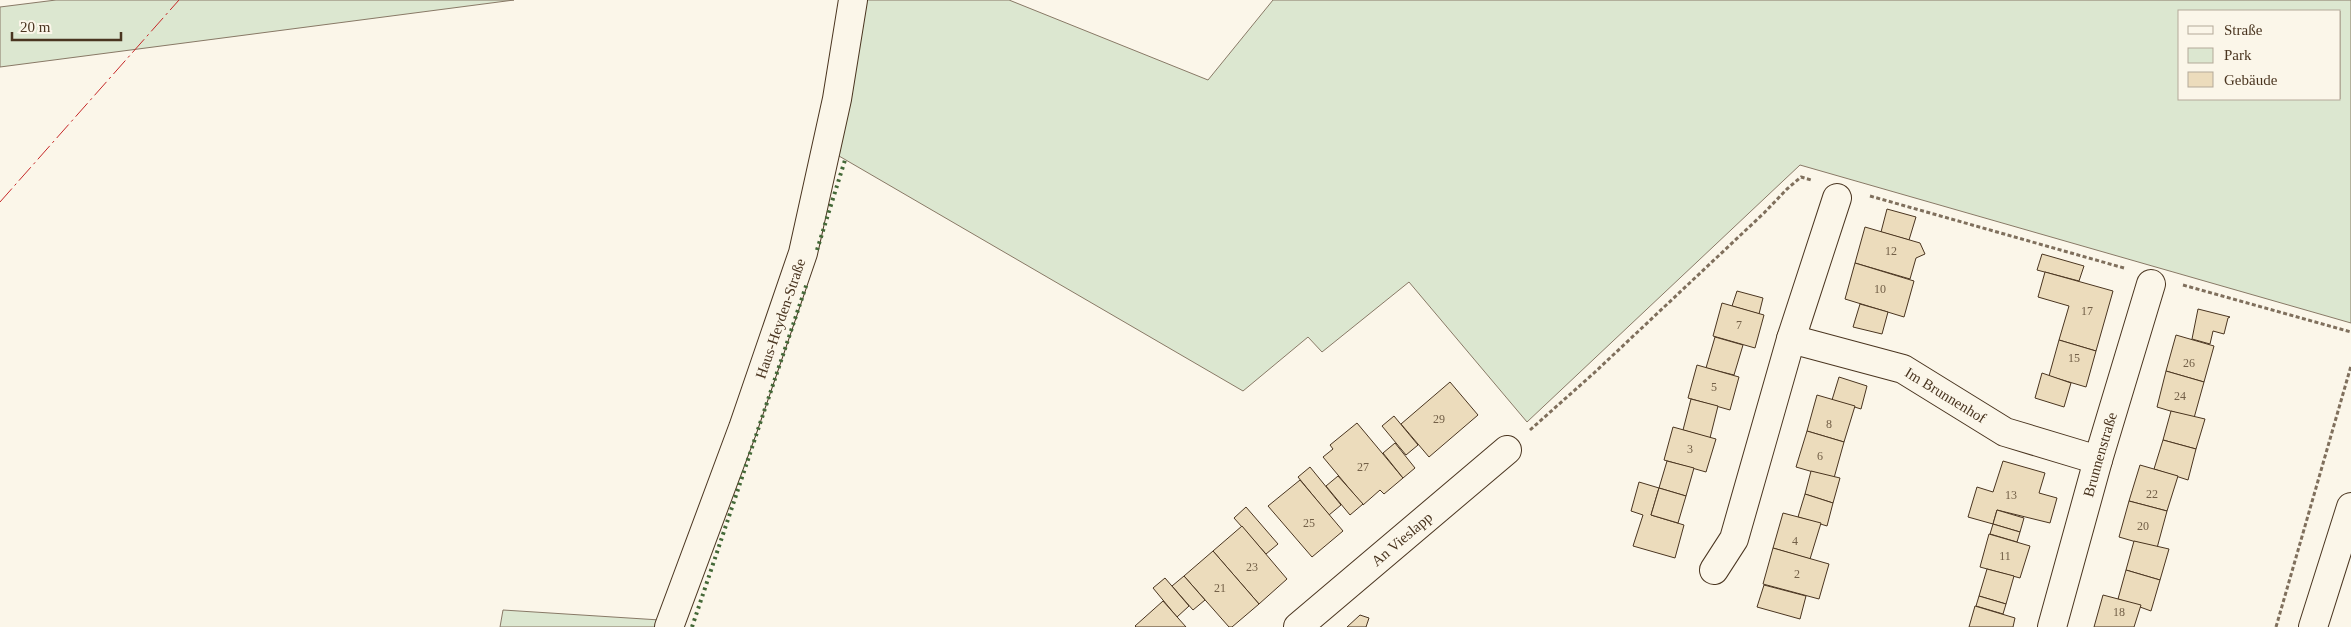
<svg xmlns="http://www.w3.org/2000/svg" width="2351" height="627" font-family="'Times New Roman',serif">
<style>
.green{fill:#dce7d0;stroke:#887966;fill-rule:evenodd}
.building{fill:#ecdcbc;stroke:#4a3520}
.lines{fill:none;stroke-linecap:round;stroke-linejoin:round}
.street-casing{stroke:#4a3520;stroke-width:30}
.primary-casing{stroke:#4a3520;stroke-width:30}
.path{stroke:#7f6f5c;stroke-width:3;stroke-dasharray:4 2.5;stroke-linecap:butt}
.street{stroke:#fbf6e9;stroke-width:28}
.primary{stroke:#fbf6e9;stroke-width:28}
.hedge{stroke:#436837;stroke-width:4;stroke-dasharray:2.5 4;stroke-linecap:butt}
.power{stroke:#c62828;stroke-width:1;stroke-dasharray:18 4 2.5 4;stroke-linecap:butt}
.labels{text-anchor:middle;stroke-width:4;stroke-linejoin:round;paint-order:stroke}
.number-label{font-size:12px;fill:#725f47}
.street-label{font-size:15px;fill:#4a3520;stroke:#fbf6e9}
</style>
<rect width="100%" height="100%" fill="#fbf6e9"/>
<g class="green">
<polygon points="56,0 514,0 0,67 0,7"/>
<path d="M862,0H1009L1208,80L1273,0H2351V323L1800,165L1527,422L1409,282L1322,352L1308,337L1243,391L839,156ZM2180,11H2340V99H2180Z"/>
<polygon points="503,610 660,620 658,627 500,627"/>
</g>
<g class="building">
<polygon points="1887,209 1916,217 1909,240 1881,232"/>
<polygon points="1865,227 1920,243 1925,254 1916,258 1910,279 1855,263"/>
<polygon points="2042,254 2084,266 2079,281 2037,270"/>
<polygon points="1855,263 1914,281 1904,317 1845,299"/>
<polygon points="2045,272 2113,291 2096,351 2059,340 2069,306 2038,297"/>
<polygon points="1737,291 1763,298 1759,314 1732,306"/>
<polygon points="1722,303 1764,315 1755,348 1713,336"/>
<polygon points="1860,304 1888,312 1882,334 1853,327"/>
<polygon points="2198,309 2230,317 2228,318 2224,334 2213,331 2210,344 2192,339"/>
<polygon points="2176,335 2214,346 2204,382 2166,371"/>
<polygon points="1715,337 1743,345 1734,375 1706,368"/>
<polygon points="2059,340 2096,351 2086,387 2049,376"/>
<polygon points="1697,365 1739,377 1730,410 1688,398"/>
<polygon points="2166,371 2204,382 2194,418 2157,407"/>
<polygon points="2042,373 2071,383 2064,407 2035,398"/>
<polygon points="1839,377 1867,386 1861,409 1832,400"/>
<polygon points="1450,382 1478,415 1429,457 1401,424"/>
<polygon points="1817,395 1855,406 1844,442 1807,431"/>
<polygon points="1691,399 1718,406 1710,438 1683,430"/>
<polygon points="2171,411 2205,419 2196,449 2163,440"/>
<polygon points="1394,416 1418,445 1406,455 1382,426"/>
<polygon points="1357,423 1403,478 1384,494 1380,490 1363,505 1323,457 1333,449 1330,445"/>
<polygon points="1673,427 1716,439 1706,472 1664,460"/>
<polygon points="1807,431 1844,442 1834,478 1796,467"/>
<polygon points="2163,440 2196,449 2188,480 2154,469"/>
<polygon points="1395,443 1415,468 1403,478 1383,453"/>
<polygon points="1667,461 1694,468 1686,496 1659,488"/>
<polygon points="2003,461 2045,473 2039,493 2057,498 2050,523 1997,510 1993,524 1968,517 1977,487 1993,492"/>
<polygon points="2140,465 2178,476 2167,511 2129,501"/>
<polygon points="1310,467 1341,505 1329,515 1298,477"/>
<polygon points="1811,471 1840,478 1833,503 1805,494"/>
<polygon points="1338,476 1363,504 1350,515 1326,486"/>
<polygon points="1300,480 1343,531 1312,557 1268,506"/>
<polygon points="1639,482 1659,488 1651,515 1684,525 1675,558 1633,546 1643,515 1631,511"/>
<polygon points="1659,488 1686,496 1678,523 1651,515"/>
<polygon points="1805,494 1833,503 1827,526 1798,517"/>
<polygon points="2129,501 2167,511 2157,548 2119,537"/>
<polygon points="1246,507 1278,544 1266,554 1234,518"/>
<polygon points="1997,510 2024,518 2020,532 1993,524"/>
<polygon points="1783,513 1821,523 1810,559 1773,548"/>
<polygon points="1993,524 2020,532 2017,542 1990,534"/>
<polygon points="1242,526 1287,579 1259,604 1213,551"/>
<polygon points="1989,534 2030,546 2020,578 1980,567"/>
<polygon points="2134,541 2169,549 2160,580 2126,570"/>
<polygon points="1773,548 1829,564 1819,599 1763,584"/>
<polygon points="1213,551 1259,604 1232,627 1229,627 1184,576"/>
<polygon points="1987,569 2014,576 2006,604 1979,596"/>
<polygon points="2126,570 2160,580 2151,611 2118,599"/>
<polygon points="1184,576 1205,600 1193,610 1172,586"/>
<polygon points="1165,578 1189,606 1177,617 1153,588"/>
<polygon points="1764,585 1806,596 1800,619 1757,607"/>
<polygon points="2103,595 2141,605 2134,627 2094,627"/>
<polygon points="1979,596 2006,604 2003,614 1976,606"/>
<polygon points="1163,601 1186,627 1136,627 1135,626"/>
<polygon points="1975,606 2015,618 2013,627 1969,627"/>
<polygon points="1360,615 1369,618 1366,627 1347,627"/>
</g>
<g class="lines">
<defs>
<g id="street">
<path id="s1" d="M1791,339L1903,369L2005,432L2098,460"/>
<polyline points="1714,570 1734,539 1791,339 1837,198"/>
<path id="s2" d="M669,627L743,428L803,253L837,99L853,0"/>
<path id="s3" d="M1298,627L1507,450"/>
<path id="s4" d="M2052,627L2098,460L2151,284"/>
</g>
<polyline id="primary" points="2313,627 2351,507"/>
</defs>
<use href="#street" class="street-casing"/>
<use href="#primary" class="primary-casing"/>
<g class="path">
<polyline points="1870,196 2124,268"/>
<polyline points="2183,285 2351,332"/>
<polyline points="1530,430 1594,373 1764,213 1787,189 1801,177 1811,180"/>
<polyline points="2276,627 2351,366"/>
</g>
<use href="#street" class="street"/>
<use href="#primary" class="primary"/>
<g class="hedge">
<polyline points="817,250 845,160"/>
<polyline points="692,627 807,283"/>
</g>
<polyline class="power" points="0,202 179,0"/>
</g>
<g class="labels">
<g class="number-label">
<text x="1891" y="255">12</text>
<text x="1880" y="293">10</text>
<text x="2087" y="315">17</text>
<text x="1739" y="329">7</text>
<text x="2074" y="362">15</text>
<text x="2189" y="367">26</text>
<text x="1714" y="391">5</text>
<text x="2180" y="400">24</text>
<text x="1439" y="423">29</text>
<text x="1829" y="428">8</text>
<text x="1690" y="453">3</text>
<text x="1820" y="460">6</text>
<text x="1363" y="471">27</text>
<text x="2152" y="498">22</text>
<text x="2011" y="499">13</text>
<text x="1309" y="527">25</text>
<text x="2143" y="530">20</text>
<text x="1795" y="545">4</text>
<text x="2005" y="560">11</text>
<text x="1252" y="571">23</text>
<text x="1797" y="578">2</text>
<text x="1220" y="592">21</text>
<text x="2119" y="616">18</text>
</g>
<g class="street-label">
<text dy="5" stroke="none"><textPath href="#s2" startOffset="328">Haus-Heyden-Straße</textPath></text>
<text dy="5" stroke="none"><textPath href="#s1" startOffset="166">Im Brunnenhof</textPath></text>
<text dy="5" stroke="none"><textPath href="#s4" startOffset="179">Brunnenstraße</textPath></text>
<text dy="5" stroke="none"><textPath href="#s3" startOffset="136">An Vieslapp</textPath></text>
</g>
</g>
<rect x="2178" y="10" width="162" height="90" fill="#fbf6e9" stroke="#b4a999"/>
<rect x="2188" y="26" width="25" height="8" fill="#fbf6e9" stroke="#b4a999"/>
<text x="2224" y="35" font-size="15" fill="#4a3520">Straße</text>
<rect x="2188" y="48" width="25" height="15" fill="#dce7d0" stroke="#b4a999"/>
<text x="2224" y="60" font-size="15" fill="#4a3520">Park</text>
<rect x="2188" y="72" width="25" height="15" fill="#ecdcbc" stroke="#b4a999"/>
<text x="2224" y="85" font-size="15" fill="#4a3520">Gebäude</text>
<path d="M12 32v8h109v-8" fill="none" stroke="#4a3520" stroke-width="2.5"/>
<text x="20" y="32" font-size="15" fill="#4a3520" stroke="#fbf6e9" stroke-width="4" paint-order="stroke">20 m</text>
</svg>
